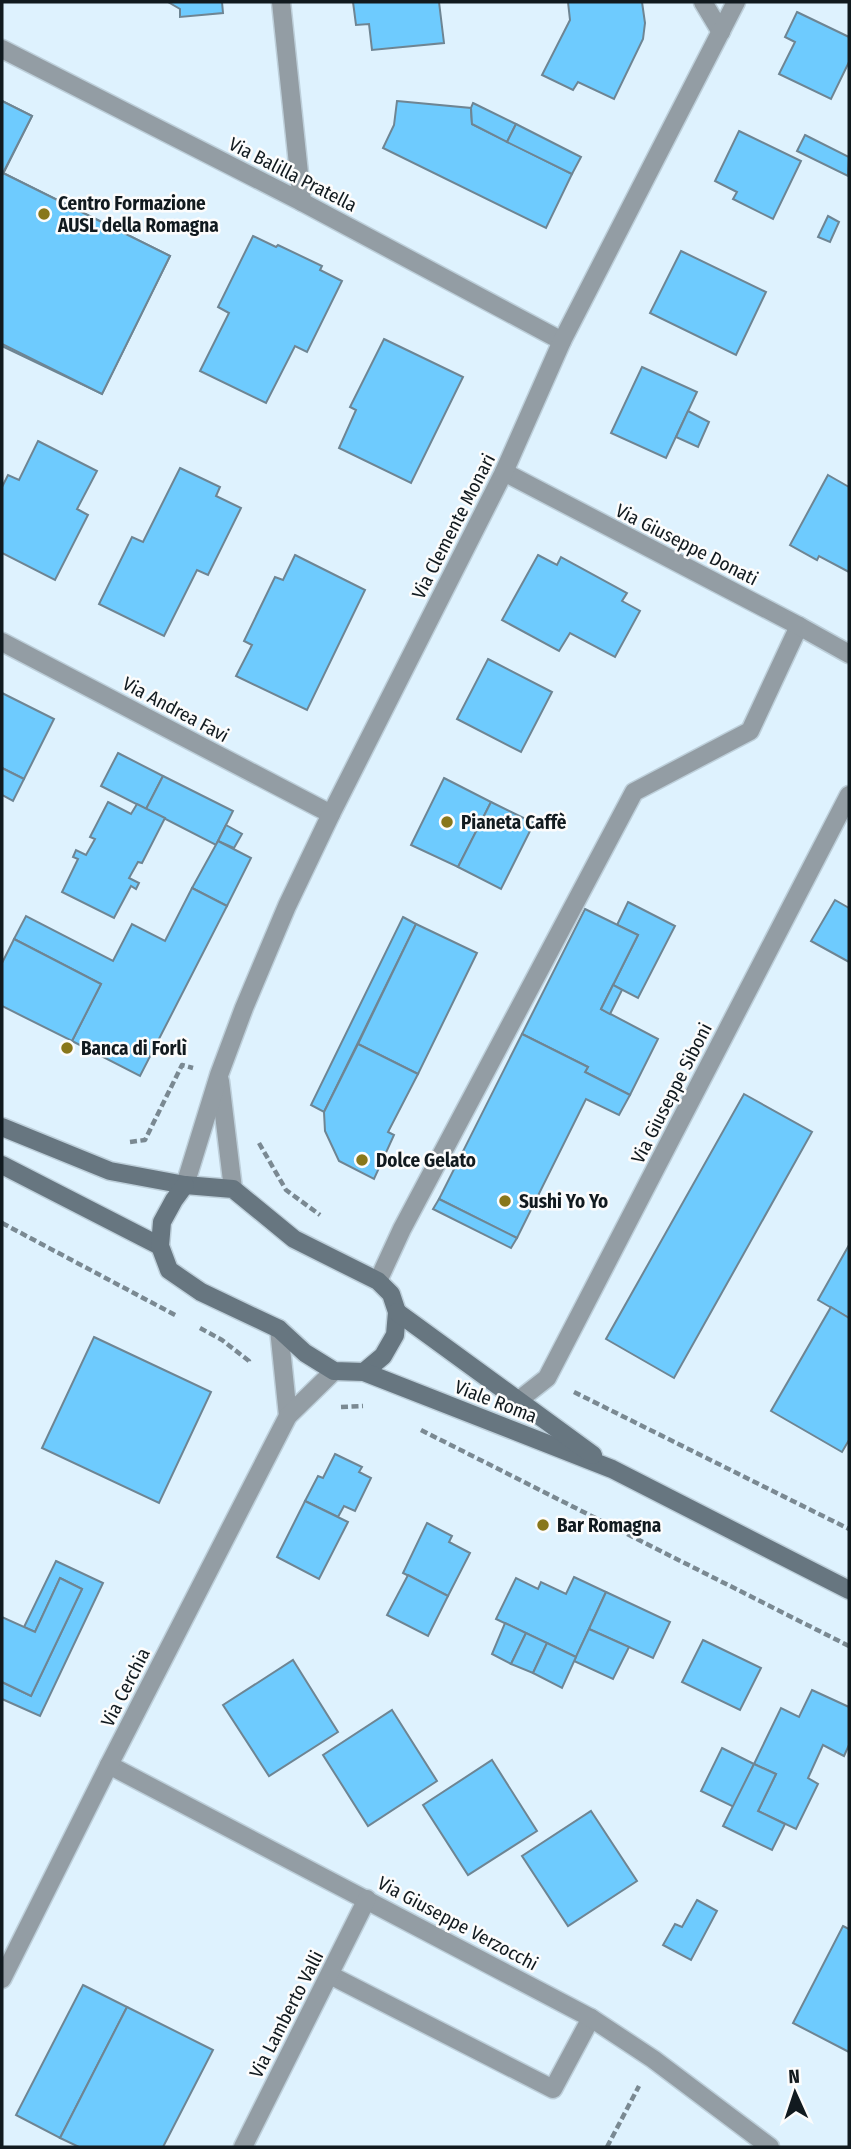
<svg xmlns="http://www.w3.org/2000/svg" width="851" height="2149" font-family="'Fira Sans Condensed',sans-serif">
<style>
.building{fill:#6ecbfe;stroke:#6e8593;stroke-width:2}
.lines{fill:none;stroke-linecap:round;stroke-linejoin:round}
.service-casing{stroke:#bdcfda;stroke-width:21}
.minor-casing{stroke:#bdcfda;stroke-width:21}
.tertiary-casing{stroke:#bdcfda;stroke-width:21}
.secondary-casing{stroke:#bdcfda;stroke-width:21}
.path{stroke:#7a8992;stroke-width:4.5;stroke-dasharray:7 3.5;stroke-linecap:butt}
.service{stroke:#939da4;stroke-width:18}
.minor{stroke:#939da4;stroke-width:18}
.tertiary{stroke:#939da4;stroke-width:18}
.secondary{stroke:#677680;stroke-width:18}
.poi-dot{fill:#88771b;stroke:#fcfcfc;stroke-width:2.5}
.labels{text-anchor:middle;stroke-width:5;stroke-linejoin:round;paint-order:stroke}
.street-label{font-size:19px;fill:#111a1f;stroke:#fcfcfc}
.poi-label{font-size:19px;font-weight:bold;fill:#111a1f;stroke:#fcfcfc;text-anchor:start}
</style>
<rect width="100%" height="100%" fill="#def2fe"/>
<g class="building">
<polygon points="168,2 222,2 223,13 180,17 180,9"/>
<polygon points="353,2 439,2 444,43 372,50 369,24 356,25"/>
<polygon points="568,2 642,2 645,23 643,39 614,99 578,82 573,90 542,75 570,20"/>
<polygon points="797,12 849,37 849,62 831,99 779,74 795,42 785,37"/>
<polygon points="2,101 32,116 2,176"/>
<polygon points="2,101 32,116 3,173 170,256 102,394 2,346"/>
<polygon points="397,101 471,108 472,124 572,174 546,228 383,148 394,125"/>
<polygon points="473,103 516,124 507,142 472,124 471,108"/>
<polygon points="516,124 581,157 572,174 507,142"/>
<polygon points="739,131 801,161 773,219 733,199 737,192 715,181"/>
<polygon points="805,135 849,157 848,176 797,151"/>
<polygon points="3,173 170,256 102,394 2,344 2,176"/>
<polygon points="828,216 839,222 830,242 818,237"/>
<polygon points="253,236 276,247 278,245 322,266 320,270 342,281 307,352 295,346 266,403 200,371 229,313 218,307"/>
<polygon points="681,251 766,292 736,355 650,313"/>
<polygon points="384,339 463,377 411,483 339,448 356,410 350,407"/>
<polygon points="642,367 697,392 666,458 611,433"/>
<polygon points="688,411 709,422 698,447 676,437"/>
<polygon points="38,441 97,471 77,509 88,515 55,580 2,553 2,487 8,475 19,480"/>
<polygon points="180,468 220,487 216,496 241,508 208,575 197,570 164,636 99,604 132,537 143,542"/>
<polygon points="828,475 849,487 849,572 819,556 817,560 790,545"/>
<polygon points="295,555 365,590 307,710 236,676 252,645 244,641 275,577 283,580"/>
<polygon points="538,555 557,565 561,557 627,593 622,601 640,611 615,657 570,633 559,651 502,620"/>
<polygon points="488,659 552,692 521,752 457,719"/>
<polygon points="2,693 54,719 24,779 2,768"/>
<polygon points="118,753 163,776 146,809 101,786"/>
<polygon points="2,768 24,779 13,801 2,795"/>
<polygon points="163,776 233,811 216,845 146,809"/>
<polygon points="444,778 491,802 458,867 411,845"/>
<polygon points="108,802 131,814 137,804 165,818 142,863 138,862 129,878 139,883 136,889 131,886 114,918 62,892 78,859 73,857 76,850 86,855 95,839 90,837"/>
<polygon points="491,802 534,823 501,889 458,867"/>
<polygon points="226,825 242,834 234,848 218,841"/>
<polygon points="218,841 251,858 227,906 192,888"/>
<polygon points="192,888 227,906 140,1076 72,1041 101,984 14,939 26,916 113,961 132,924 165,941"/>
<polygon points="835,900 849,908 849,962 811,941"/>
<polygon points="628,902 675,926 638,998 613,985 638,935 617,925"/>
<polygon points="585,909 638,935 601,1009 658,1039 630,1095 585,1072 588,1067 522,1034"/>
<polygon points="403,917 416,924 324,1112 311,1105"/>
<polygon points="416,924 477,953 418,1074 358,1044"/>
<polygon points="14,939 101,984 72,1041 2,1006 2,963"/>
<polygon points="613,985 622,990 610,1014 601,1009"/>
<polygon points="522,1034 588,1067 585,1072 630,1095 619,1115 586,1099 517,1238 439,1199"/>
<polygon points="358,1044 418,1074 388,1132 394,1135 374,1179 339,1161 325,1131 324,1112"/>
<polygon points="744,1094 812,1132 674,1378 606,1339"/>
<polygon points="439,1199 517,1238 511,1248 433,1209"/>
<polygon points="849,1245 849,1318 818,1300"/>
<polygon points="831,1307 849,1318 849,1440 842,1452 771,1411"/>
<polygon points="94,1337 211,1392 159,1503 42,1448"/>
<polygon points="335,1454 362,1467 359,1472 371,1478 355,1511 344,1506 338,1517 305,1501 318,1476 323,1478"/>
<polygon points="305,1501 348,1522 319,1579 277,1557"/>
<polygon points="427,1523 452,1536 449,1542 470,1553 448,1596 403,1573"/>
<polygon points="56,1561 103,1583 40,1716 2,1699 2,1682 31,1696 82,1589 60,1578 35,1632 24,1627"/>
<polygon points="408,1575 448,1596 428,1636 387,1615"/>
<polygon points="574,1577 606,1592 576,1657 496,1619 516,1578 538,1589 541,1582 566,1594"/>
<polygon points="60,1578 82,1589 31,1696 2,1682 2,1617 35,1632"/>
<polygon points="606,1592 670,1622 653,1658 589,1629"/>
<polygon points="505,1623 526,1633 511,1664 492,1654"/>
<polygon points="589,1629 629,1647 613,1679 574,1661"/>
<polygon points="526,1633 547,1643 533,1673 511,1664"/>
<polygon points="703,1640 761,1668 740,1710 682,1682"/>
<polygon points="547,1643 576,1657 562,1688 533,1673"/>
<polygon points="293,1660 338,1732 269,1776 223,1705"/>
<polygon points="812,1690 849,1707 849,1745 844,1756 823,1745 808,1778 818,1784 796,1829 758,1811 776,1774 754,1764 781,1708 799,1717"/>
<polygon points="392,1710 437,1781 368,1826 323,1755"/>
<polygon points="722,1748 754,1764 734,1807 701,1791"/>
<polygon points="492,1760 537,1831 468,1875 423,1805"/>
<polygon points="754,1764 776,1774 758,1811 785,1824 772,1850 723,1826"/>
<polygon points="591,1811 637,1881 568,1926 522,1856"/>
<polygon points="697,1900 717,1911 691,1960 663,1945 675,1924 682,1927"/>
<polygon points="843,1926 849,1929 849,2052 793,2023"/>
<polygon points="83,1985 127,2007 60,2138 16,2115"/>
<polygon points="127,2007 213,2050 163,2147 79,2147 60,2138"/>
</g>
<g class="lines">
<defs>
<g id="service">
<polyline points="378,1281 402,1229 634,792 750,731 799,626"/>
<polyline points="330,1975 553,2089 591,2018"/>
</g>
<g id="minor">
<polyline points="281,2 302,202"/>
<polyline points="703,2 721,32"/>
<polyline points="2,49 302,202 562,341"/>
<polyline points="504,472 799,626 849,654"/>
<polyline points="2,642 331,814"/>
<polyline points="220,1081 233,1189"/>
<polyline points="185,1185 219,1075 244,1008 287,906 331,814 504,472 562,341 736,2"/>
<polyline points="519,1400 547,1378 849,795"/>
<polyline points="109,1765 591,2018 653,2059 770,2147"/>
<polyline points="243,2147 367,1899"/>
</g>
<g id="tertiary">
<polyline points="279,1329 288,1416"/>
<polyline points="2,1979 109,1765 288,1416 334,1371"/>
</g>
<g id="secondary">
<polyline points="2,1127 110,1171 185,1185 233,1189 294,1239 378,1281 391,1294 397,1312 395,1335 383,1356 364,1372"/>
<polyline points="2,1165 160,1246"/>
<polyline points="185,1185 174,1200 162,1222 160,1246 169,1270 201,1292 279,1329 305,1353 334,1371 364,1372 612,1469 849,1590"/>
<polyline points="397,1312 593,1455"/>
</g>
</defs>
<use href="#service" class="service-casing"/>
<use href="#minor" class="minor-casing"/>
<use href="#tertiary" class="tertiary-casing"/>
<use href="#secondary" class="secondary-casing"/>
<g class="path">
<polyline points="130,1142 145,1140 182,1065 193,1068"/>
<polyline points="259,1143 286,1190 320,1215"/>
<polyline points="2,1223 177,1316"/>
<polyline points="200,1328 222,1340 249,1361 249,1364"/>
<polyline points="574,1392 849,1529"/>
<polyline points="341,1407 363,1406"/>
<polyline points="421,1430 849,1646"/>
<polyline points="607,2147 639,2086"/>
</g>
<use href="#service" class="service"/>
<use href="#minor" class="minor"/>
<use href="#tertiary" class="tertiary"/>
<use href="#secondary" class="secondary"/>
</g>
<g class="poi-dot">
<circle cx="44" cy="214" r="7"/>
<circle cx="447" cy="822" r="7"/>
<circle cx="67" cy="1048" r="7"/>
<circle cx="362" cy="1160" r="7"/>
<circle cx="505" cy="1201" r="7"/>
<circle cx="543" cy="1525" r="7"/>
</g>
<g class="labels">
<g class="street-label">
<text transform="translate(293 174) rotate(27)" y="7">Via Balilla Pratella</text>
<text transform="translate(453 526) rotate(-63)" y="7">Via Clemente Monari</text>
<text transform="translate(687 544) rotate(27)" y="7">Via Giuseppe Donati</text>
<text transform="translate(176 709) rotate(28)" y="7">Via Andrea Favi</text>
<text transform="translate(671 1093) rotate(-63)" y="7">Via Giuseppe Siboni</text>
<text transform="translate(496 1401) rotate(21)" y="7">Viale Roma</text>
<text transform="translate(125 1687) rotate(-63)" y="7">Via Cerchia</text>
<text transform="translate(458 1923) rotate(28)" y="7">Via Giuseppe Verzocchi</text>
<text transform="translate(286 2014) rotate(-63)" y="7">Via Lamberto Valli</text>
</g>
<g class="poi-label">
<text x="58" y="210">Centro Formazione<tspan x="58" dy="22">AUSL della Romagna</tspan></text>
<text x="461" y="829">Pianeta Caffè</text>
<text x="81" y="1055">Banca di Forlì</text>
<text x="376" y="1167">Dolce Gelato</text>
<text x="519" y="1208">Sushi Yo Yo</text>
<text x="557" y="1532">Bar Romagna</text>
</g>
</g>
<rect width="851" height="2149" fill="none" stroke="#111a1f" stroke-width="7"/>
<g transform="translate(795 2093) rotate(357)" stroke="#fcfcfc" stroke-width="5" paint-order="stroke">
<path d="M0-5L12 26L0 18L-12 26Z" fill="#111a1f"/>
<text y="-10" font-size="19" font-weight="bold" text-anchor="middle" fill="#111a1f">N</text>
</g>
</svg>
